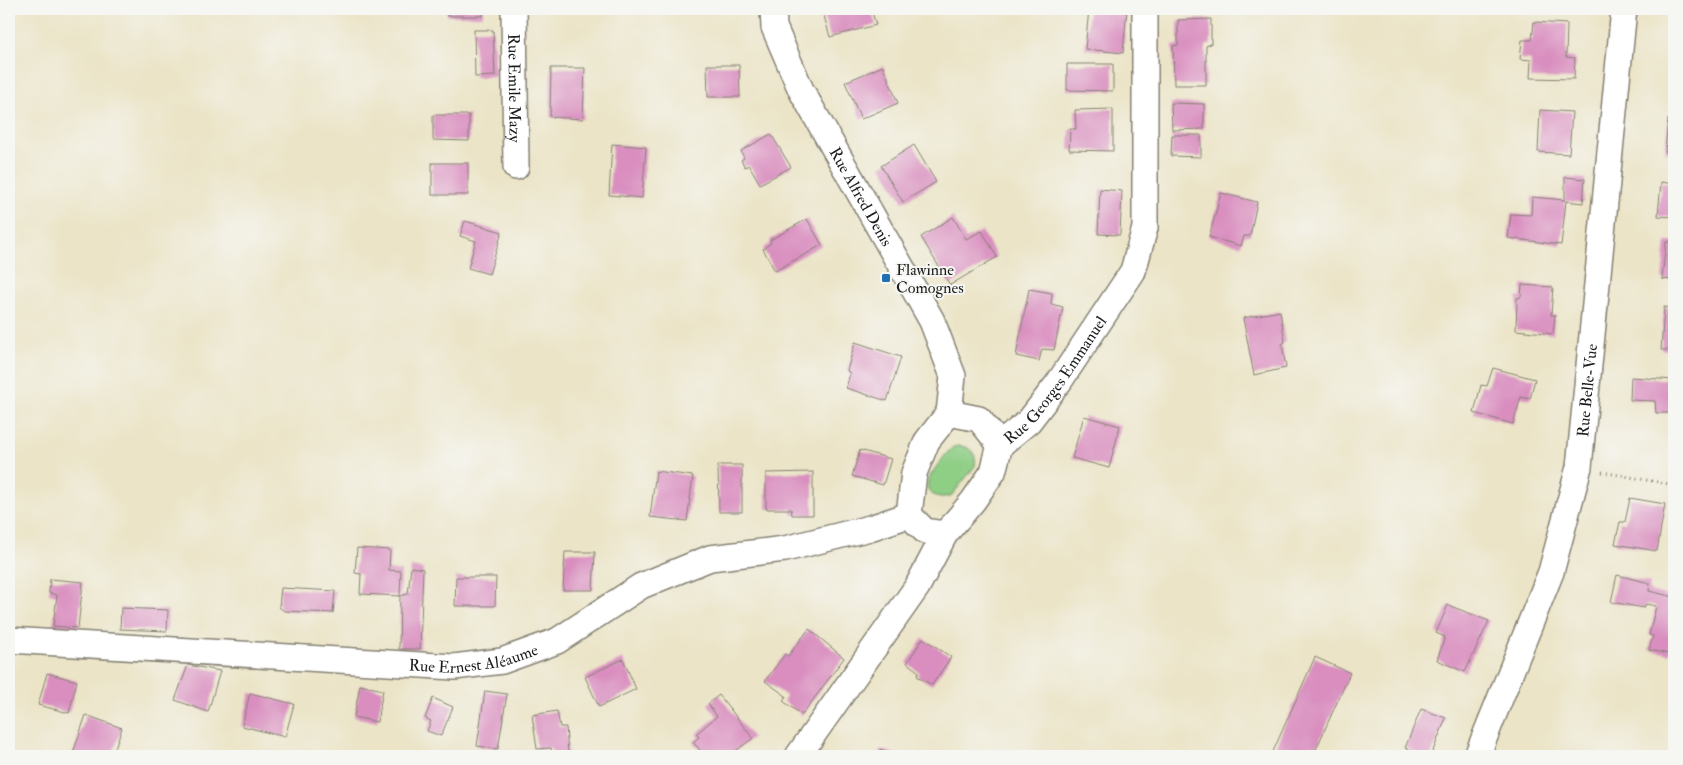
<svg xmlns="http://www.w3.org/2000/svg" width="1683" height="765" font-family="'IM FELL Double Pica',serif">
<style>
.green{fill:#8ece85;stroke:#557550}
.building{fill:#d98ebf}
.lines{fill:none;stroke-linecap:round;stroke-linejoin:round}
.street-casing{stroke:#848072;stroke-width:28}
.path{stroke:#848072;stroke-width:3;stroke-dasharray:1 4;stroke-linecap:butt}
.street{stroke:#fff;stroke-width:25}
.poi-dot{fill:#1f6fb2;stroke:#f6f6f2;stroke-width:2}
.labels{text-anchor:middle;stroke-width:4;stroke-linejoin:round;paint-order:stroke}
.street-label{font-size:16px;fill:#1c1c1c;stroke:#f6f6f2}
.poi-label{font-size:16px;fill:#1c1c1c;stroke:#f6f6f2;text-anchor:start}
</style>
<rect width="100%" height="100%" fill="#f6f6f2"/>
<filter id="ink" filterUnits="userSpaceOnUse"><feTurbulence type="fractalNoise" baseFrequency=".02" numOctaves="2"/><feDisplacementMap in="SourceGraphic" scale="10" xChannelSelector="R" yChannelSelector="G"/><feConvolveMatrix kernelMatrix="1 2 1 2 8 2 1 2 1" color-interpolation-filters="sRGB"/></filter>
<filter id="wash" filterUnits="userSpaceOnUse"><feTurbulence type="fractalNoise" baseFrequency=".0096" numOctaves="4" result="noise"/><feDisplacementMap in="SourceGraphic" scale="20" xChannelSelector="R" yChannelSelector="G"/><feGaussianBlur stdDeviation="1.12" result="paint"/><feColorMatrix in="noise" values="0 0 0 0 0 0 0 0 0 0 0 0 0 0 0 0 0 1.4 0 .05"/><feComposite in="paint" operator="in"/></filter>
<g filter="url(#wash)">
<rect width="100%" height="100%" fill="#ebe4c7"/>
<path class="green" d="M960,446C971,447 977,454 975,466L952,495C942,500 924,496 928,481C930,474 947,452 952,448C955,446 957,446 960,446Z"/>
<g id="blocks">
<g class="building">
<rect x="447" y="9" width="36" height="7"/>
<polygon points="822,9 871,9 876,25 830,37"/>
<polygon points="1089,9 1127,9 1123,53 1085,49"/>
<polygon points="1211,19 1211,44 1206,46 1206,85 1174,85 1173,46 1178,45 1178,20"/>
<polygon points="1534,22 1567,24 1566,57 1575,58 1574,79 1530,78 1531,60 1520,59 1522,40 1532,40"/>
<polygon points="474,30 493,30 495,76 475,77"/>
<polygon points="1672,57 1674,58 1674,98 1669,97"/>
<polygon points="1067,64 1113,64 1113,91 1067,90"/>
<polygon points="707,65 739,65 740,97 708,97"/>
<polygon points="883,66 898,103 861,119 845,82"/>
<polygon points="551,68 585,68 583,119 550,117"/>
<polygon points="1171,103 1204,104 1204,129 1172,130"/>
<polygon points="1113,109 1113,151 1069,150 1070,129 1076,129 1075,110"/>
<polygon points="1540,110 1572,112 1569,154 1538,152"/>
<polygon points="433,115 469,115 469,141 433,140"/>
<polygon points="1668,119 1674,120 1674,153 1665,152"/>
<polygon points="771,134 791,167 760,184 749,165 745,167 741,160 744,158 741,151"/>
<polygon points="1172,135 1201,135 1201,157 1171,156"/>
<polygon points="612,144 646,147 642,198 609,195"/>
<polygon points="914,145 936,182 903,202 881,166"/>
<rect x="432" y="163" width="36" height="32"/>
<polygon points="1565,177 1585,179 1583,203 1566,201 1561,245 1508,238 1511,214 1531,215 1532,197 1565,200"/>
<polygon points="1661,182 1674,184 1674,217 1658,216"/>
<polygon points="1100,189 1122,191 1120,235 1098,234"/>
<polygon points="1221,193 1257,202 1250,236 1244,236 1241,246 1209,237"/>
<polygon points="953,217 966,239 982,231 997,257 950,285 921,237"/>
<polygon points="807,219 822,245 775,271 763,249 771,243 770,240"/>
<polygon points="465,221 502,232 489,274 468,268 476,241 460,236"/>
<polygon points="1666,242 1674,242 1674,280 1662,279"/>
<polygon points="1522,285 1553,287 1551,315 1555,315 1553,334 1516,330 1517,298 1521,297"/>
<polygon points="1029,289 1052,293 1051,304 1063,307 1054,350 1042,349 1039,361 1016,356"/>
<polygon points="1664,307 1674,308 1674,350 1661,350"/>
<polygon points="1280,311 1285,342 1282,344 1286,368 1254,375 1243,318"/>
<polygon points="855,342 901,357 887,401 846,388 850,373 847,371"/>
<polygon points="1493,368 1535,379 1530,399 1521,397 1513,424 1474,413 1481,385 1487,386"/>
<polygon points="1631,377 1674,380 1674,413 1656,413 1655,401 1630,400"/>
<polygon points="1084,416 1120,426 1109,468 1072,458"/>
<polygon points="860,450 891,459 883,485 852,476"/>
<polygon points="718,465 742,465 742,512 719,512"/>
<polygon points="656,471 693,476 687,521 650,517"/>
<polygon points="813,472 813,515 792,515 791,509 766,509 766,473"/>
<polygon points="1630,498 1665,504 1657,551 1615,544 1620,522 1625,522"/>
<polygon points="357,548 390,550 389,570 401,571 400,596 408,594 411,567 423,569 420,649 399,649 400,596 360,594 361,574 355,573"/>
<polygon points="565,552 595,552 593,590 563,590"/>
<polygon points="1617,575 1650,583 1649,591 1674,597 1674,641 1672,641 1669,654 1649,650 1653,636 1649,635 1656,606 1646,604 1644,608 1611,602"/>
<polygon points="456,577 496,577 495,606 455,606"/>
<polygon points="50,579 83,582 78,628 53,626 57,595 49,593"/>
<polygon points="281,588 335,591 333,613 284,611 279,607"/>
<polygon points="1448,605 1489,621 1465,672 1437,660 1445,637 1436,633"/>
<polygon points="121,608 168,610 167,631 120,629"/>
<polygon points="809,629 844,658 802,715 783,701 786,696 765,681 785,654 788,656"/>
<polygon points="923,638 951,657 932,685 917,676 919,672 907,663"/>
<polygon points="1315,657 1350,673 1313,756 1271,756"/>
<polygon points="623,659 636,689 599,707 585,677"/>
<polygon points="188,665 220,671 208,712 175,700"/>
<polygon points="47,673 77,681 69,713 38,705"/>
<polygon points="360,685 383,690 377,722 354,717"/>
<polygon points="485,691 507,694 498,749 477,746"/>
<polygon points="250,693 294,704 285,737 242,726"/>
<polygon points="719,695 753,738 729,756 716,756 714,754 711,756 705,756 693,742 699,737 696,734 717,716 708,704"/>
<polygon points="433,698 453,707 441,736 427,731 431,721 425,718"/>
<polygon points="1421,709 1446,718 1431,756 1425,756 1405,748"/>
<polygon points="557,711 560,727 566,727 568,753 552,755 551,748 537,749 532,715"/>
<polygon points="86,715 122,728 112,756 72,756"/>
<polygon points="880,749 903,756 878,756"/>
</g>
</g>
</g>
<g filter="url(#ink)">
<use href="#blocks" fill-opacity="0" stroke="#848072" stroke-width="1"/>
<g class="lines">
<defs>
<g id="street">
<path id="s1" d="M514,9L516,167"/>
<path id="s2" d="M773,9L774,27L801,90L932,321L953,376L949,413"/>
<polyline points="949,413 979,419 1000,445"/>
<polyline points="909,515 914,473 927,441 949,413"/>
<polyline points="909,515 925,531 945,534"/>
<path id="s3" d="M9,640L454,667L502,661L557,641L641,586L710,558L785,549L870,528L909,515"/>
<path id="s4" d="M798,756L917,587L945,534L973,501L993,472L1000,445L1029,421L1059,382L1133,271L1145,228V9"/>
<path id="s5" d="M1477,756L1551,572L1579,467L1624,9"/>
</g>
</defs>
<use href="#street" class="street-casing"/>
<polyline class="path" points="1602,472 1674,485"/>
<use href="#street" class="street"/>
</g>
</g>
<rect class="poi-dot" x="881" y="273" width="10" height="10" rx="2.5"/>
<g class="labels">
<g class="street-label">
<text dy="6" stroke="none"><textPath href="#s1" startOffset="79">Rue Emile Mazy</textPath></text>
<text dy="6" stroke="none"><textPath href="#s2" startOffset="209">Rue Alfred Denis</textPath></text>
<text dy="6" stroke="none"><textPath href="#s4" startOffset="459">Rue Georges Emmanuel</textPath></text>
<text dy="6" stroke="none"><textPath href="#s5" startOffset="384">Rue Belle-Vue</textPath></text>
<text dy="6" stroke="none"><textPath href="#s3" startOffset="466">Rue Ernest Aléaume</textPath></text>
</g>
<g class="poi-label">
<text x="896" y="275">Flawinne<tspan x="896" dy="18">Comognes</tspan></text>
</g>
</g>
<rect width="1683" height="765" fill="none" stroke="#f6f6f2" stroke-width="30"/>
</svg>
